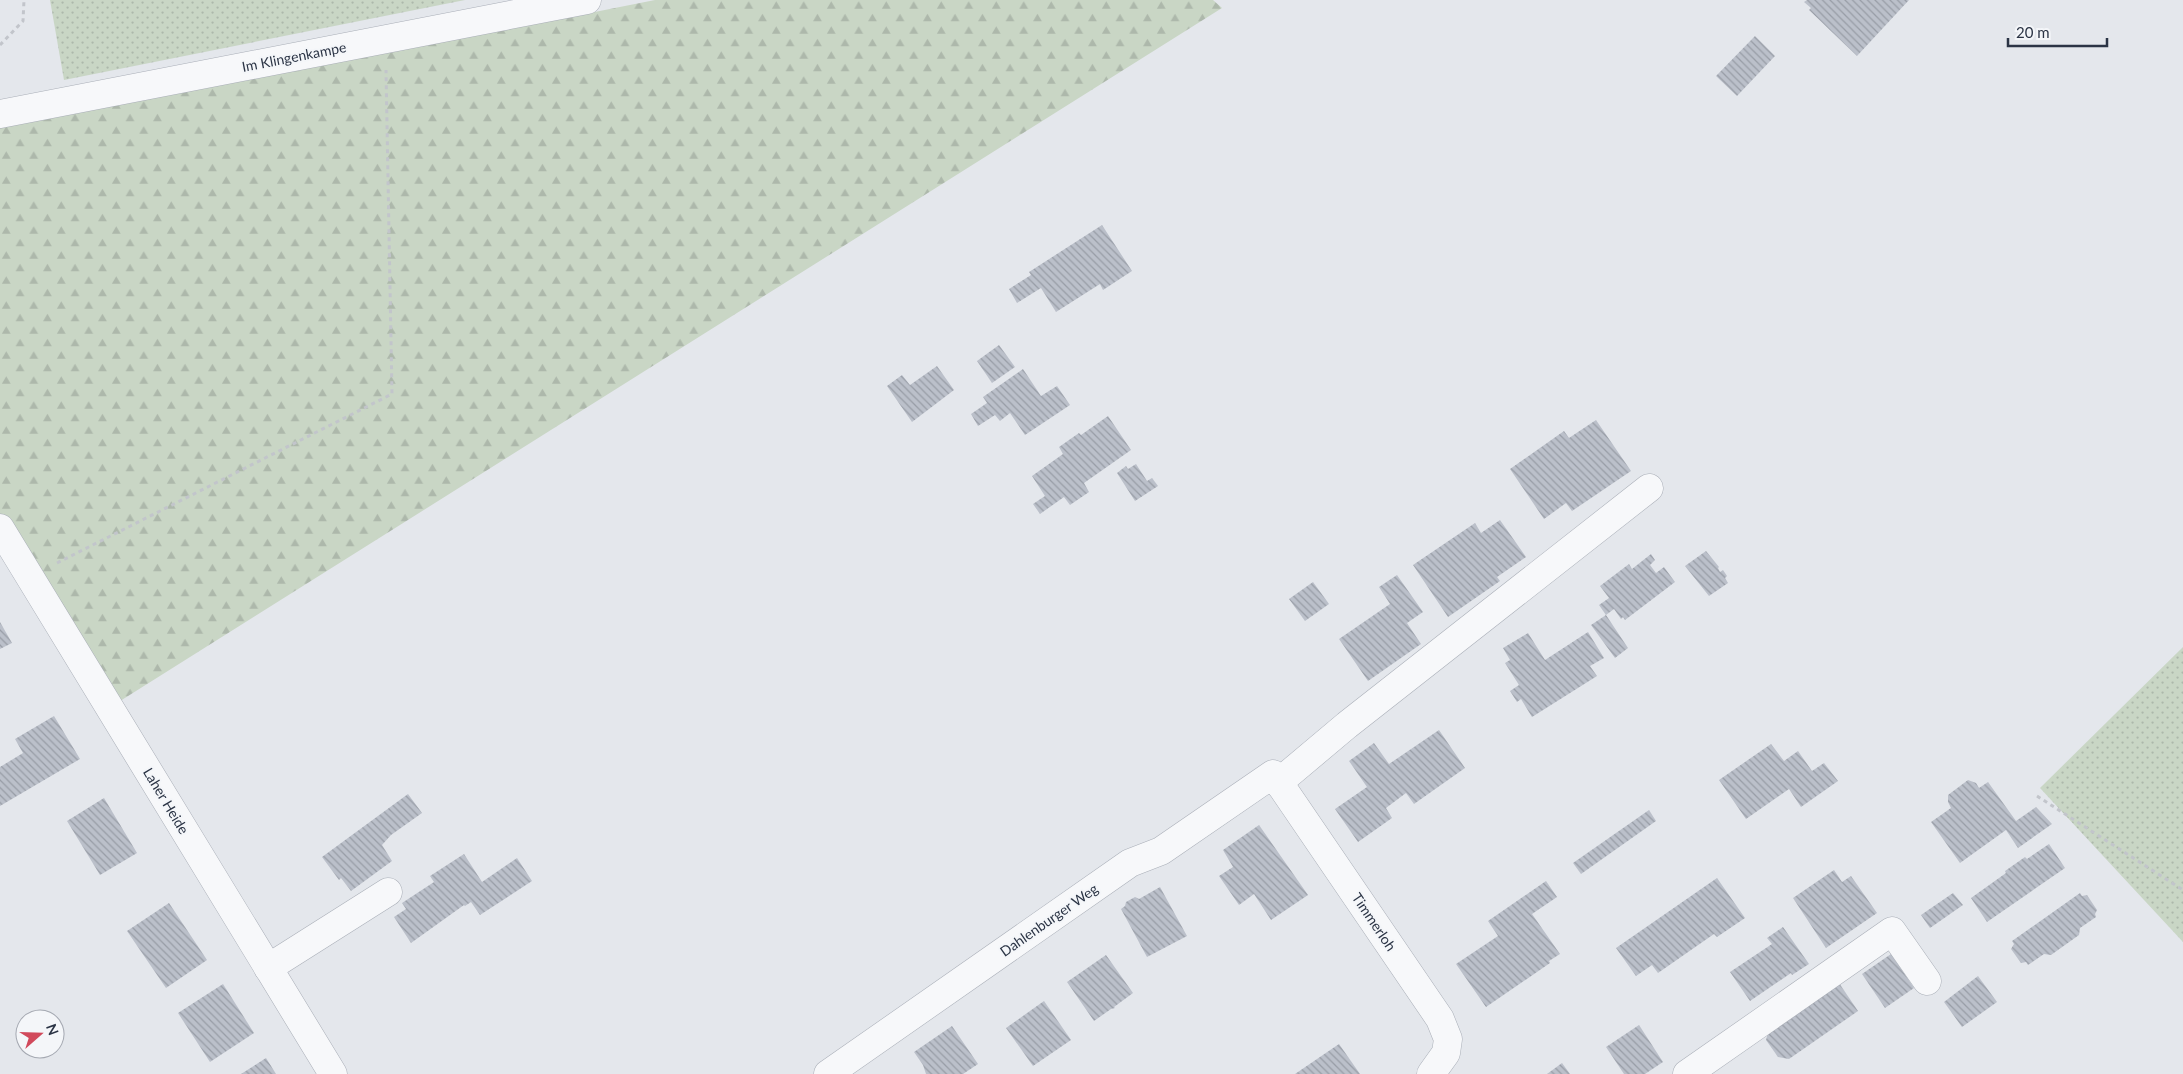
<svg xmlns="http://www.w3.org/2000/svg" width="2183" height="1074" font-family="Lato,sans-serif">
<style>
.green{fill:url(#green-dots)}
.forest{fill:url(#forest-firs)}
.building{fill:url(#building-back-hatch)}
.lines{fill:none;stroke-linecap:round;stroke-linejoin:round}
.minor-casing{stroke:#a9aeb7;stroke-width:29}
.path{stroke:#c2c5cb;stroke-width:3;stroke-dasharray:4 4;stroke-linecap:butt}
.minor{stroke:#f7f8fa;stroke-width:28}
.labels{text-anchor:middle;stroke-width:4;stroke-linejoin:round;paint-order:stroke}
.street-label{font-size:14px;fill:#2b3445;stroke:#f4f6f9}
</style>
<defs>
<pattern id="green-dots" width="8" height="8" patternUnits="userSpaceOnUse" patternTransform="scale(1.25)"><rect width="8" height="8" fill="#c9d6c5"/><path d="M2 2h.1M6 6h.1" fill="none" stroke="#adb8ab" stroke-width="1.8" stroke-linecap="round"/></pattern>
<pattern id="forest-firs" width="22" height="20" patternUnits="userSpaceOnUse" patternTransform="scale(1.25)"><rect width="22" height="20" fill="#c9d6c5"/><path d="M5 1l3.5 6h-7zM16 11l3.5 6h-7z" fill="#adb8ab"/></pattern>
<pattern id="building-back-hatch" width="6" height="6" patternUnits="userSpaceOnUse" patternTransform="scale(1.25)"><rect width="6" height="6" fill="#bbc0ca"/><path d="M-1 5l2 2M0 0l6 6M5-1l2 2" fill="none" stroke="#989da6"/></pattern>
</defs>
<rect width="100%" height="100%" fill="#e4e7ec"/>
<g class="green">
<polygon points="50,0 465,0 64,80"/>
<polygon points="2183,647 2183,942 2040,788"/>
</g>
<polygon class="forest" points="655,0 1213,0 1222,8 109,708 0,528 0,125 403,50"/>
<g class="building">
<polygon points="1807,0 1909,0 1857,56 1809,10 1811,8 1804,2"/>
<polygon points="1755,36 1775,56 1737,96 1716,76"/>
<polygon points="1102,225 1132,271 1103,290 1100,284 1056,312 1041,288 1017,303 1009,289 1031,275 1029,272"/>
<polygon points="999,345 1015,367 992,383 977,361"/>
<polygon points="937,366 954,390 912,422 887,386 902,375 910,385"/>
<polygon points="1023,369 1041,396 1057,386 1070,405 1025,435 1010,413 1000,421 995,415 978,426 971,414 987,403 983,397"/>
<polygon points="1108,416 1131,450 1084,483 1089,492 1070,505 1064,497 1040,514 1033,504 1045,496 1032,476 1063,454 1059,447 1079,433 1081,435"/>
<polygon points="1596,420 1631,471 1572,511 1566,503 1544,519 1510,469 1564,431 1569,438"/>
<polygon points="1136,464 1147,481 1152,478 1158,486 1135,501 1117,473 1126,466 1128,469"/>
<polygon points="1500,520 1526,557 1497,577 1500,581 1448,617 1413,565 1475,523 1481,533"/>
<polygon points="1706,551 1719,567 1718,568 1720,572 1723,570 1727,576 1725,578 1728,583 1709,596 1685,566"/>
<polygon points="1651,554 1655,560 1650,565 1656,573 1664,567 1675,582 1625,620 1623,617 1621,619 1614,609 1606,615 1628,648 1615,658 1591,625 1606,615 1599,605 1609,598 1600,586 1629,564 1632,569"/>
<polygon points="1397,575 1423,612 1407,623 1421,644 1368,681 1339,639 1390,604 1379,587"/>
<polygon points="1313,582 1329,604 1305,621 1289,599"/>
<polygon points="0,622 12,643 0,649"/>
<polygon points="1588,632 1604,658 1590,666 1597,676 1532,717 1521,699 1517,702 1510,691 1519,685 1505,663 1510,660 1503,648 1528,633 1545,660"/>
<polygon points="54,716 80,759 0,806 0,767 23,753 15,739"/>
<polygon points="1439,730 1465,768 1414,804 1406,793 1386,808 1392,818 1358,842 1335,809 1367,787 1349,761 1374,743 1389,764"/>
<polygon points="1771,744 1784,761 1798,751 1812,771 1824,763 1838,781 1801,807 1789,789 1746,819 1719,780"/>
<polygon points="1968,780 1976,783 1979,788 1988,782 2016,821 2036,807 2052,824 2018,848 2006,830 1960,863 1931,822 1951,808 1948,802 1948,795"/>
<polygon points="408,794 422,813 391,835 382,845 392,861 351,891 341,878 339,880 322,857"/>
<polygon points="104,798 137,853 100,875 67,821"/>
<polygon points="1649,810 1656,821 1581,874 1573,863"/>
<polygon points="1259,825 1308,895 1271,920 1254,894 1239,905 1219,876 1233,867 1223,850"/>
<polygon points="2049,844 2065,868 1987,922 1971,898 2006,873 2005,871 2025,857 2027,859"/>
<polygon points="464,854 482,882 517,858 532,881 480,915 471,902 465,906 464,905 411,943 394,917 406,909 402,903 434,882 430,876"/>
<polygon points="1834,870 1842,882 1851,876 1877,913 1826,948 1793,898"/>
<polygon points="1717,878 1745,918 1717,937 1714,934 1658,973 1652,965 1636,976 1616,948"/>
<polygon points="1546,881 1557,897 1532,914 1560,954 1549,961 1550,963 1486,1007 1456,964 1498,936 1488,921"/>
<polygon points="1160,887 1187,936 1147,957 1121,909 1125,906 1126,902 1135,897 1139,899"/>
<polygon points="1953,893 1963,905 1930,928 1921,915"/>
<polygon points="2080,893 2082,896 2087,895 2097,910 2095,914 2096,917 2080,928 2079,935 2051,955 2044,954 2028,965 2026,962 2021,963 2011,949 2014,944 2012,941"/>
<polygon points="169,903 207,960 166,988 127,931"/>
<polygon points="1783,927 1809,964 1792,975 1791,973 1750,1001 1730,972 1772,944 1767,938"/>
<polygon points="1891,954 1914,988 1885,1008 1862,974"/>
<polygon points="1106,955 1133,993 1114,1007 1115,1008 1111,1009 1094,1021 1067,982"/>
<polygon points="1978,976 1997,1002 1962,1027 1944,1002"/>
<polygon points="1839,983 1858,1011 1789,1059 1778,1057 1766,1040 1768,1033"/>
<polygon points="223,984 254,1033 210,1062 178,1013"/>
<polygon points="1044,1001 1071,1040 1033,1066 1006,1028"/>
<polygon points="1639,1025 1663,1062 1645,1074 1624,1074 1606,1047"/>
<polygon points="952,1026 978,1064 963,1074 926,1074 923,1065 914,1052"/>
<polygon points="1339,1044 1360,1074 1295,1074"/>
<polygon points="266,1058 276,1074 241,1074"/>
<polygon points="1562,1063 1570,1074 1547,1074"/>
</g>
<g class="lines">
<defs>
<g id="minor">
<polyline points="0,114 587,0"/>
<polyline points="0,528 333,1074"/>
<polyline points="1278,783 1347,725 1649,488"/>
<polyline points="268,968 388,892"/>
<polyline points="828,1074 1130,863 1161,851 1273,774 1440,1019 1448,1039 1446,1053 1431,1074"/>
<polyline points="1687,1074 1892,931 1927,981"/>
</g>
</defs>
<use href="#minor" class="minor-casing"/>
<g class="path">
<polyline points="0,45 23,21 24,0"/>
<polyline points="57,563 392,394 386,70"/>
<polyline points="2037,796 2183,890"/>
</g>
<use href="#minor" class="minor"/>
</g>
<g class="labels">
<g class="street-label">
<text transform="translate(294 57) rotate(-11)" y="5">Im Klingenkampe</text>
<text transform="translate(166 801) rotate(59)" y="5">Laher Heide</text>
<text transform="translate(1049 920) rotate(-35)" y="5">Dahlenburger Weg</text>
<text transform="translate(1374 922) rotate(56)" y="5">Timmerloh</text>
</g>
</g>
<g transform="translate(40 1034) rotate(70)"><circle r="24" fill="#f4f6f9" stroke="#a4a8b1"/>
<path d="M0-4L9 19L0 12L-9 19Z" fill="#d1495b"/>
<text y="-8" font-size="14" font-weight="bold" text-anchor="middle" fill="#2b3445">N</text>
</g>
<path d="M2008 38v8h99v-8" fill="none" stroke="#2b3445" stroke-width="2.5"/>
<text x="2016" y="38" font-size="15" fill="#2b3445" stroke="#f4f6f9" stroke-width="4" paint-order="stroke">20 m</text>
</svg>
